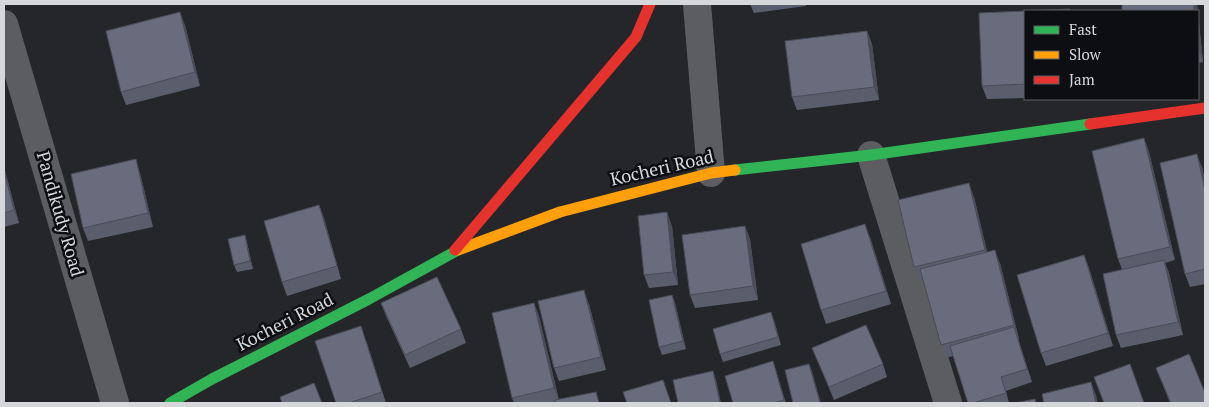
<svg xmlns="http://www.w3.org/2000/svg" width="1209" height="407" font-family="'PT Serif',serif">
  <rect width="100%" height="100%" fill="#25262a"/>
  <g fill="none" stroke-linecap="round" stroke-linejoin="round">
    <path stroke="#5c5d60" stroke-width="28" d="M697,4L711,173
      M4,24L115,403
      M871,155L948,403"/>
    <path stroke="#30b455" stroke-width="11" d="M735,170L871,155L1090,124
      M170,403L212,379L369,299L458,250"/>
    <path stroke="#ff9f0a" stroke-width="11" d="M458,250L560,212L711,173L735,170"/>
    <path stroke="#e5322d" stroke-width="11" d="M1090,124L1205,108
      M455,250L636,37L650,4"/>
  </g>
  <path fill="#5a5d6c" d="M750,4H806V6L754,13Z
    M1122,4H1197L1203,62L1198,63V11Z
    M1025,11V98L987,99L982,86Z
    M185,25L200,86L126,105L121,92Z
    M867,31L872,44L879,100L797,110L792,97Z
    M1144,138L1149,152L1175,260L1165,263L1169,273L1183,335L1121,348L1116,335L1122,269L1118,259Z
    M4,167L19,223L4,227Z
    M1202,167L1205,182V284L1190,287L1185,274Z
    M140,173L153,227L88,241L83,228Z
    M974,197L987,252L1000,263L1019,339H1018L1032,382L1006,391L1009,403H968L953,356L946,358L941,345L923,279L919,280L914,267Z
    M319,205L324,218L341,279L287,296L282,282Z
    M672,226L678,285L649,288L644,275Z
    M745,226L750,239L758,300L695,308L690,295Z
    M245,235L247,243L253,269L237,272L234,265Z
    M870,237L891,304L826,324L821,310Z
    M1084,255L1089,268L1113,346L1046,366L1041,353Z
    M672,295L675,303L686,349L662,355L659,347Z
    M381,303L461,329L466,343L410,368L386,316Z
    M534,303L539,316L559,400L555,402L551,403H514L512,398Z
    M589,304L606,370L559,381L554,368Z
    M774,320L781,345L723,362L720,354Z
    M366,340L386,403H336Z
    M812,348L883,364L887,377L834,400Z
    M773,361L786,403H733Z
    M1156,368L1205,403H1170Z"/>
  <path fill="#4a4c58" d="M1194,4H1197L1203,62L1198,49V11H1194Z
    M180,12L185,25L200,86L195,72Z
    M867,31L872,44L879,100L874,87Z
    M1144,138L1149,152L1175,260L1170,247Z
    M1197,154L1202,167L1205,182V190Z
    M136,159L140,173L153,227L148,213Z
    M4,167L19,223L14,210L4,171Z
    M969,183L974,197L990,263L985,250Z
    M319,205L324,218L341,279L337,266Z
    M667,212L672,226L678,285L673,272Z
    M865,224L870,237L891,304L886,291Z
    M745,226L750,239L758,300L753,286Z
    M245,235L247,243L253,269L250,261Z
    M995,250L1000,263L1019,339L1014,325Z
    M1084,255L1089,268L1113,346L1108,333Z
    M1164,260L1169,273L1183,335L1178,322Z
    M584,290L589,304L606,370L601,357Z
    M672,295L675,303L686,349L683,341Z
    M534,303L539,316L559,401L554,388Z
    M1014,327L1019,341L1032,382L1027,369Z
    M773,361L777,375L786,403L784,400Z
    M809,364L812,371L821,403H820Z
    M713,371L716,379L721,403H720Z
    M1091,382L1096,395L1098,403H1096Z"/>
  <path fill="#696c7d" stroke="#4a4c58" d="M1122,4H1194V11H1122Z
    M1070,9V11H1026Z
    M1025,11V84L982,86L979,13Z
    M180,12L195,72L121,92L106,31Z
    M867,31L874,87L792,97L785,41Z
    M1144,138L1170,247L1118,259L1092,151Z
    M1197,154L1205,190V269L1185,274L1160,163Z
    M136,159L148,213L83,228L71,174Z
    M4,171L14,210L4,213Z
    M969,183L985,250L914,267L898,200Z
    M319,205L337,266L282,282L264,221Z
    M667,212L673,272L644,275L638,216Z
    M865,224L886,291L821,310L801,244Z
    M745,226L753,286L690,295L682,235Z
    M245,235L250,261L234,265L228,239Z
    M995,250L1014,325L941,345L920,269Z
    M1084,255L1108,333L1041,353L1017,275Z
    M1164,260L1178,322L1116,335L1103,274Z
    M437,277L461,329L405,355L381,303Z
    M584,290L601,357L554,368L538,301Z
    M672,295L683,341L659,347L649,300Z
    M534,303L554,388L512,398L492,313Z
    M771,312L778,337L720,354L713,329Z
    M866,325L883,364L829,387L812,348Z
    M361,326L382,392L349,403H336L315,341Z
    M1014,327L1027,369L1001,377L1006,393L973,403H968L950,346Z
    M1189,354L1205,393V403H1171L1156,368Z
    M773,361L784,400L774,403H733L725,376Z
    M809,364L820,403H793L785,370Z
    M1130,364L1144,403H1104L1094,377Z
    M713,371L720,403H678L673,380Z
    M663,380L671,403H627L623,392Z
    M1091,382L1096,403H1044L1042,394Z
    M314,383L322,403H282L280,397Z
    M596,392L599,403H556L555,400Z
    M1035,399L1036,403H1015Z"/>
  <g text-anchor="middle" stroke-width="5" stroke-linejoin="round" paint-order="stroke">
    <g font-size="18" fill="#d5d7db" stroke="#0d0e11">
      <text transform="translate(662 168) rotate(-13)" y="6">Kocheri Road</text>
      <text transform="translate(60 214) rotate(74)" y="6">Pandikudy Road</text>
      <text transform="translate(285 322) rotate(-27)" y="6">Kocheri Road</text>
    </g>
  </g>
  <rect width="1209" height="407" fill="none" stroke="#d5d7db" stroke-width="10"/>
  <rect x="1024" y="10" width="175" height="90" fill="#0d0e11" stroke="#5d5e62"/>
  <rect x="1034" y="26" width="25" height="8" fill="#30b455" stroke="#5d5e62"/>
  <text x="1069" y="35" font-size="15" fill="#d5d7db">Fast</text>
  <rect x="1034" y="51" width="25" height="8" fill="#ff9f0a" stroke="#5d5e62"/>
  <text x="1069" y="60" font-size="15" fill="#d5d7db">Slow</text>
  <rect x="1034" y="76" width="25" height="8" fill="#e5322d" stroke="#5d5e62"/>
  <text x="1069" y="85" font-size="15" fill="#d5d7db">Jam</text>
</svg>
